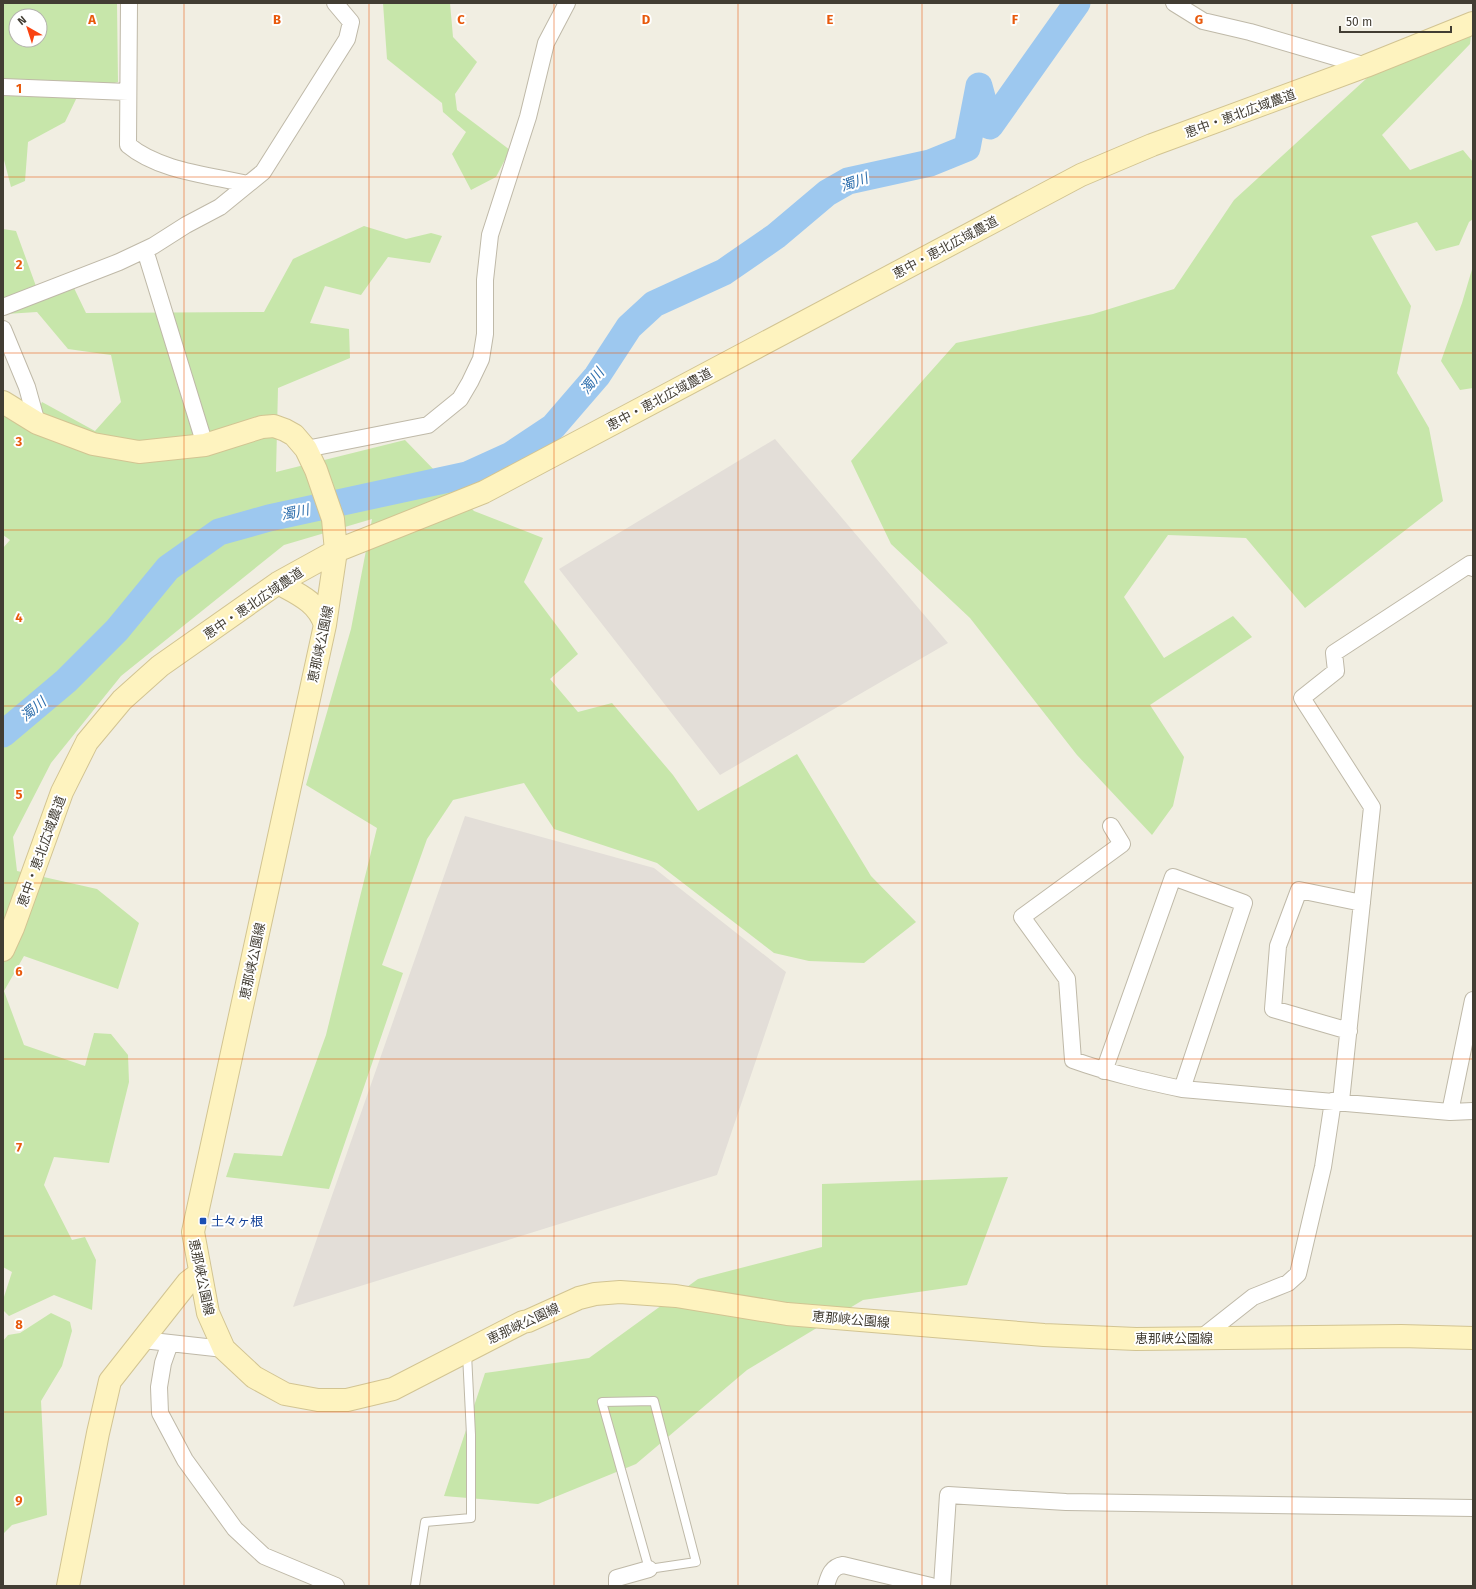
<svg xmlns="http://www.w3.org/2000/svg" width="1476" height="1589" font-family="'Fira Sans','Noto Sans JP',sans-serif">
  <rect width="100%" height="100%" fill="#f1eee2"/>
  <path fill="#e3ded8" d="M775,439L948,643L720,775L559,569Z
    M465,816L654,868L786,972L717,1175L293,1307Z"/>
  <path fill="#c7e6aa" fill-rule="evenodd" d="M3,3H117L118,82L79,93L65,122L28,142L25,181L11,187L3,156ZM16,16H40V40H16Z
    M383,3H450L453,37L477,62L455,94L457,110L510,150L496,177L471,190L452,154L466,132L443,112L442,103L387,59Z
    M1472,27L1470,44L1382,135L1410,170L1463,150L1473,162V219L1469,222L1459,245L1436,251L1417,222L1371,236L1411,306L1397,373L1429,428L1443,501L1305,608L1246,538L1168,535L1124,597L1164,658L1233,616L1252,637L1150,705L1184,757L1173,806L1152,835L1077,755L970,618L891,544L851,461L956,343L1093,314L1174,289L1234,200L1367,78Z
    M364,226L406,239L431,233L442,236L430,263L388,257L361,295L325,286L310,323L349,329L350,358L278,388L276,472L405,440L474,511L543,538L524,582L578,654L550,679L578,712L612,703L673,775L698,811L797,754L871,876L916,922L864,963L809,961L774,953L657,863L554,829L524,783L453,800L427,839L382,965L403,973L329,1189L226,1177L234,1153L282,1156L326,1035L377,828L306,785L351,629L372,519L284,545L121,676L51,763L13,837L17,871L97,889L139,923L118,989L24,956L4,991L24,1045L85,1066L94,1033L111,1034L128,1055L129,1082L109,1163L54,1157L44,1185L72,1240L85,1237L96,1260L92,1310L54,1295L9,1316L3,1310V1300L12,1272L3,1267V548L10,540L3,535V414L31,424L42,402L95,431L121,402L111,355L68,349L37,312L6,314L3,310V229L16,231L41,300L74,288L86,313L264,312L293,259Z
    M1473,266V388L1460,390L1441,361L1462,303Z
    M1008,1177L967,1285L863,1300L747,1370L636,1464L538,1504L444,1496L485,1373L589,1358L698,1279L822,1247V1184Z
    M51,1313L70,1322L72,1331L62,1366L41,1401L47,1515L12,1525L3,1534V1341L8,1335L20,1333Z"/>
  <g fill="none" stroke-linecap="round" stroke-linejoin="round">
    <path stroke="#9dc8ef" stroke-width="27" d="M3,734L66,681L117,630L168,568L219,532L269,518L467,475L511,455L553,427L597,376L629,327L654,304L724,272L776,236L827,193L848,181L930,163L967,148L979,86L990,126L1077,3"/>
    <g stroke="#bfb9a8" stroke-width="10">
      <path id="lane" d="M654,1401L696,1562L649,1569L602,1402Z
        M415,1586L425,1522L471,1518V1435L467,1354"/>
    </g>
    <g stroke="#bfb9a8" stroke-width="18">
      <path id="street" d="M129,3L128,145C159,171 209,175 248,184
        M1174,3L1203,21L1250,32L1366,66
        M3,87L128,92
        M145,250L205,445
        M3,307L119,262L153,246L186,225L220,207L263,172L347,39L351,22L335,3
        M3,329L27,387L37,423
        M306,449L428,425L460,399L470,382L481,359L485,334V280L490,235L528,117L546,43L567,3
        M1111,826L1122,844L1022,917L1067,979L1073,1060C1109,1073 1145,1081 1182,1089L1450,1112L1473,1111
        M1349,1031L1273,1009L1278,946L1299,890L1362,903
        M1104,1071L1173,877L1244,903L1182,1089
        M1341,1101L1372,807L1302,698L1336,671L1334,653L1470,564L1473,568
        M1450,1112L1473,1000
        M1201,1338L1253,1297L1288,1283L1298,1274L1323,1167L1333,1101
        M143,1340L224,1349
        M170,1343L163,1363L159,1387L160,1413L185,1460L235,1529L264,1556L336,1586
        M617,1586V1578L649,1569
        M826,1586C829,1576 831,1567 843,1565L931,1586
        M942,1586L948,1495L1066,1502L1473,1508"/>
    </g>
    <g stroke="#d2c492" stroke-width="24">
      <path id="secondary" d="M3,402L37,423L93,444L139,452L205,445L262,427L274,426L285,430L294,435L306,449L316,470L333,519L336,551L325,625L193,1232L208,1313L224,1349L254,1377L285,1394L318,1400H347L393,1389L523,1322L528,1321L579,1298L595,1294L620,1292L676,1296L787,1314L1044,1335L1136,1339L1401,1336L1473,1338
        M278,583C298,594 318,602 325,625
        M3,950L13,928L62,792L87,742L122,700L160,666L278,583L336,551L484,492L1081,175L1152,145L1366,66L1473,23
        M68,1586L98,1433L110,1381L188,1282L200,1273"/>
    </g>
    <use href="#lane" stroke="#fff" stroke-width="8"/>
    <use href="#street" stroke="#fff" stroke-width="16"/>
    <use href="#secondary" stroke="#fef3bf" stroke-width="22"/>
  </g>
  <path fill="none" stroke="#e8590c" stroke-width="1" stroke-opacity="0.55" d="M184,3V1586M369,3V1586M554,3V1586M738,3V1586M922,3V1586M1107,3V1586M1292,3V1586M3,177H1473M3,353H1473M3,530H1473M3,706H1473M3,883H1473M3,1059H1473M3,1236H1473M3,1412H1473"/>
  <rect fill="#1a4fb4" stroke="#fff" stroke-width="1.5" x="199" y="1217" width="8" height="8" rx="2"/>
  <g text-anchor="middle" stroke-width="4" stroke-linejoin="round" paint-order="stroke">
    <g font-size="13" fill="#423d33" stroke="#fff">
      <text transform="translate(1240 113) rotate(-20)" y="5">恵中・恵北広域農道</text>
      <text transform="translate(945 247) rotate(-28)" y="5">恵中・恵北広域農道</text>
      <text transform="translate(659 399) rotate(-28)" y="5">恵中・恵北広域農道</text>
      <text transform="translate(253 603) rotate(-34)" y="5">恵中・恵北広域農道</text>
      <text transform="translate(320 644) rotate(-78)" y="5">恵那峡公園線</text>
      <text transform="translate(41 851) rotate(-70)" y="5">恵中・恵北広域農道</text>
      <text transform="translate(252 961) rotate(-78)" y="5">恵那峡公園線</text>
      <text transform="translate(202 1277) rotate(78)" y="5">恵那峡公園線</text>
      <text transform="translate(851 1319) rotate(5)" y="5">恵那峡公園線</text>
      <text transform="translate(523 1323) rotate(-25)" y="5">恵那峡公園線</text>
      <text x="1174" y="1343">恵那峡公園線</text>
    </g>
    <g font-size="13" fill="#164399" stroke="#fff" text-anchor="start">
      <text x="211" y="1226">土々ヶ根</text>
    </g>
    <g font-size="14" font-style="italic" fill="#2e6fad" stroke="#fff">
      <text transform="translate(854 182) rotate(-19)" y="5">濁川</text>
      <text transform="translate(592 381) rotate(-52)" y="5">濁川</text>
      <text transform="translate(295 512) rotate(-12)" y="5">濁川</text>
      <text transform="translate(33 709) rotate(-40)" y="5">濁川</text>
    </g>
  </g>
  <g font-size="13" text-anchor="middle" font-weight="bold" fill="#e8590c" stroke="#fff" stroke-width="4" stroke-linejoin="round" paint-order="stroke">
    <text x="92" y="24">A</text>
    <text x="277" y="24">B</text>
    <text x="461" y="24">C</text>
    <text x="646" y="24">D</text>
    <text x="830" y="24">E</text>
    <text x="1015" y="24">F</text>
    <text x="1199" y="24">G</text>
    <text x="19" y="93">1</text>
    <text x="19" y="269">2</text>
    <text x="19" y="446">3</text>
    <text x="19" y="622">4</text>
    <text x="19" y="799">5</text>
    <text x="19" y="976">6</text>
    <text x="19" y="1152">7</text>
    <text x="19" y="1329">8</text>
    <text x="19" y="1505">9</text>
  </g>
  <rect width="1476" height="1589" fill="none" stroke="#423d33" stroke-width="8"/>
  <g transform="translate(28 28) rotate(321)"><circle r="19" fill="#ffffff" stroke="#b3b1ad"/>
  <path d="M0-3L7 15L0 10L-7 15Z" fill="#f94311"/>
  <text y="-6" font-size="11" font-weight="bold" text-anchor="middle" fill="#423d33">N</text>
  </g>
  <path d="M1340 26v6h111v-6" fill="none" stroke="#423d33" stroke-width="2"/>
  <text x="1346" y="26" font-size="12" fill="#423d33" stroke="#ffffff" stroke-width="3" paint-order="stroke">50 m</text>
</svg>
